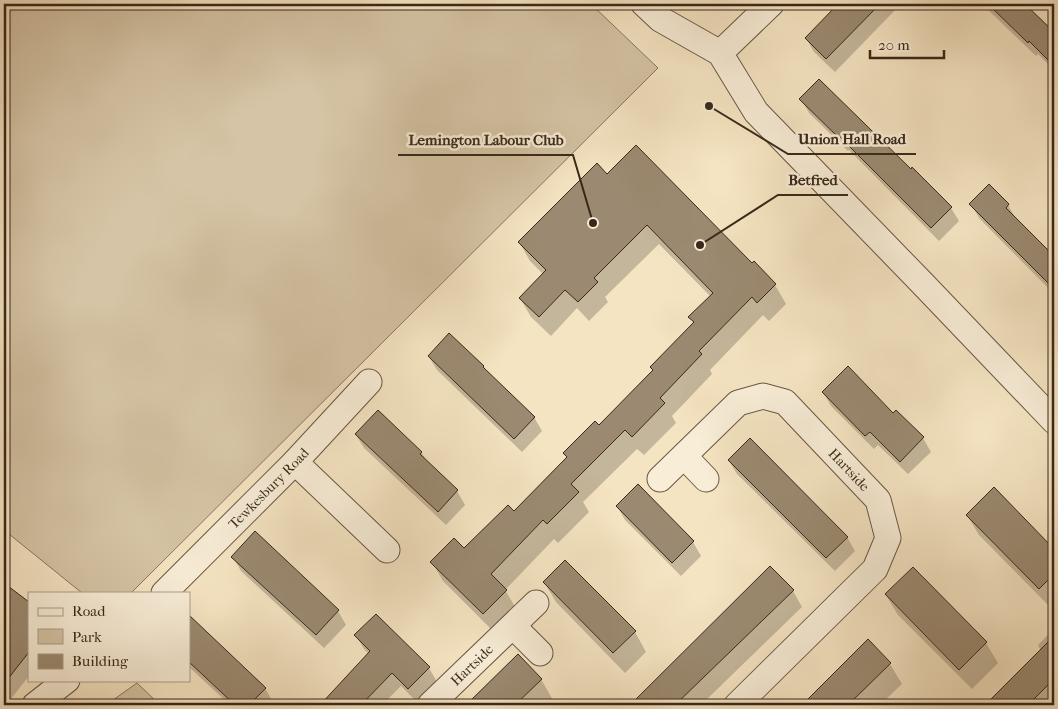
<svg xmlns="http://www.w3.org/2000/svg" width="1058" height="709" font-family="'IM FELL French Canon',serif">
  <rect width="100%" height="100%" fill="#f5e4c2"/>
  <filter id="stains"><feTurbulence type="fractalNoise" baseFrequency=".004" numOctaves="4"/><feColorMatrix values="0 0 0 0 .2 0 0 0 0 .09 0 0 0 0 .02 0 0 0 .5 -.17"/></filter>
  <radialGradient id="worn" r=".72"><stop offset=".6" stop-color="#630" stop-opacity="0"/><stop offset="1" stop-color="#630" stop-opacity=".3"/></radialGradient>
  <path fill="#d5c4a5" stroke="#87765f" d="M4,4H591L658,68L131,593H82L4,530Z
    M137,683L160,705H106Z"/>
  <path fill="#0003" d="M840,4L841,5L842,4H901L835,72L814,52L806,38Z
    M982,4H1023L1054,34V70L1038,54L1036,56Z
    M801,99L951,208L959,221L939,241L849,150L848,151L809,113Z
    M607,175L752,265L754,263L775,285L786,304L769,321L763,315L710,370L712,374L672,416L676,423L644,455L637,449L583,502L589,512L558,543L554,539L505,590L517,610L495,633L443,581L432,562L464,550L514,512L567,458L564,453L600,427L654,371L694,324L690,317L711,297L659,244L605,297L608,302L589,321L577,308L551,336L531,317L520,298L543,274L530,261L519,242Z
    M989,186L1008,205L1016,219L1015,220L1054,258V294L979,218L971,204Z
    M449,335L483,367L486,372L534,417L542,431L522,452L437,370L429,357Z
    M823,392L923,438L931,452L908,474L878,445L874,449L831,406Z
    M356,435L421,452L428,463L457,491L465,505L446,525L364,448Z
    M729,461L847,537L855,551L835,571L737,474Z
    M638,486L693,542L701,556L681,576L625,520L617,506Z
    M994,489L1054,550V605L1051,608L979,535L967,515Z
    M233,557L338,611L346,625L324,648L241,571Z
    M770,567L793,591L802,607L701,705H633Z
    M913,569L986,643L998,663L972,689L898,615L886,595Z
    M544,582L635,632L646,652L625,673L556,602Z
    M4,584L29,604V676L6,705H4V635L6,632L4,630Z
    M189,617L265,688L273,702L270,705H230L189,667Z
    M1054,629V700L1049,705H987L1041,651L1038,645Z
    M356,636L429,668L437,682L417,702L401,686L382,705H322L369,654L364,649Z
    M868,641L890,664L902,684L880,705H804Z
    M518,655L541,679L553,700L547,705H467Z"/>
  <path fill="#9b8a71" stroke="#392819" d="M838,4H880L826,59L805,38Z
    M988,4H1025L1054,32V66L1029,41L1028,43Z
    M819,79L911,169L912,167L952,207L931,228L840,137L839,138L799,99Z
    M636,145L752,263L754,261L776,284L757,303L752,297L699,351L702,354L660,398L665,403L632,437L625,430L571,484L579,492L547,524L543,520L491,574L507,590L483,614L430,562L454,538L464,548L508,505L514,511L567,457L563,453L595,421L599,425L653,370L650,367L694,322L688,317L713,293L647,225L594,278L598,282L578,302L565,290L539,317L519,298L546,270L518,242L597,163L607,174Z
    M989,184L1009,204L1006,208L1054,256V289L969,204Z
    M449,333L484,366L483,367L535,417L514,439L428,356Z
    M848,366L893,413L896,410L924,437L900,462L870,432L865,436L822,392Z
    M378,410L422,452L420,454L458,490L438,512L355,434Z
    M750,438L848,537L826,558L728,460Z
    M638,484L694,541L672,563L616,506Z
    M994,487L1054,549V574L1039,589L966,515Z
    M255,531L339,610L316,635L231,557Z
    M565,560L636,631L613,653L543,582Z
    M770,566L794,590L675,705H630Z
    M913,567L987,642L959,670L885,594Z
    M4,583L29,602V652L4,684Z
    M376,614L430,667L408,689L392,673L361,705H320L370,651L354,635Z
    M189,615L266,688L249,705H235L189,662Z
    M1054,636V679L1028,705H985Z
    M868,639L891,663L848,705H802Z
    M518,654L542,679L515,705H466Z"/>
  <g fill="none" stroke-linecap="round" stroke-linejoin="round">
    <g stroke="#685743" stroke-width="27">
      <g id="minor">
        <path d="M644,4L660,19L720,53L756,112L923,284L1054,421"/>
        <path d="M720,53L771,4"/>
        <path d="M684,456L706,479"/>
        <path d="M295,462L387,550"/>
        <path id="s1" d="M660,479L738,403L763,396L785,402L878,500L888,538L875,569L737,705"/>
        <path id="s2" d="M164,593L295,462L369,382"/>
        <path d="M513,626L540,653"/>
        <path d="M35,705L67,680"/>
        <path id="s3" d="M430,705L536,603"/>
      </g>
    </g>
    <use href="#minor" stroke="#f8edd7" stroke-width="25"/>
  </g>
  <g text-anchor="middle" stroke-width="5" stroke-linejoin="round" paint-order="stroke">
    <g font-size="14" fill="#392819" stroke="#f8edd7">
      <text dy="5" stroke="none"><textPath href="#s1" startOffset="251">Hartside</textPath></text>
      <text dy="5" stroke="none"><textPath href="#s2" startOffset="148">Tewkesbury Road</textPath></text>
      <text dy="5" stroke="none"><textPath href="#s3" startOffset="58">Hartside</textPath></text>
    </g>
  </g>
  <path fill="none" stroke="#392819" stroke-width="2" d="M709 106L788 154H916M593 223L573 155H398M700 245L778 195H848"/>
  <g fill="#392819" stroke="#f8edd7" stroke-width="2">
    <circle cx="709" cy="106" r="5"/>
    <circle cx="593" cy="223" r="5"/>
    <circle cx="700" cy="245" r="5"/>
  </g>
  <g font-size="15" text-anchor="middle" font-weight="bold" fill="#392819" stroke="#f8edd7" stroke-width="5" stroke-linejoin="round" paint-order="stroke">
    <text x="852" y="144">Union Hall Road</text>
    <text x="486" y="145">Lemington Labour Club</text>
    <text x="813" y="185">Betfred</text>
  </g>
  <rect width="1058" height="709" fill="none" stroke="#f5e4c2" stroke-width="20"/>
  <rect x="5" y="5" width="1048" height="699" fill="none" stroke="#392819" stroke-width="2.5"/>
  <rect x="10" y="10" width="1038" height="689" fill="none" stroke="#392819"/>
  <rect x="28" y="592" width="162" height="90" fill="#f8edd7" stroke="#ac9e8b"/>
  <rect x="38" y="608" width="25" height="8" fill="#f8edd7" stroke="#ac9e8b"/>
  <text x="72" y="616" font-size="15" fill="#392819">Road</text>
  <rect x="38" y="629" width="25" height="15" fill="#d5c4a5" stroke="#ac9e8b"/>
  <text x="72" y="642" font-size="15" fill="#392819">Park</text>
  <rect x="38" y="654" width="25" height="15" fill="#9b8a71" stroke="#ac9e8b"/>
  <text x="72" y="666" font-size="15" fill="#392819">Building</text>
  <path d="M870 50v8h74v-8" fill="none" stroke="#392819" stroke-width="2.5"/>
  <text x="878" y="50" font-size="15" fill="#392819" stroke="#f8edd7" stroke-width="4" paint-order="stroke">20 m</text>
  <rect width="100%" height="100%" filter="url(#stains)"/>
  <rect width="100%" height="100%" fill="url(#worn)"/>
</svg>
